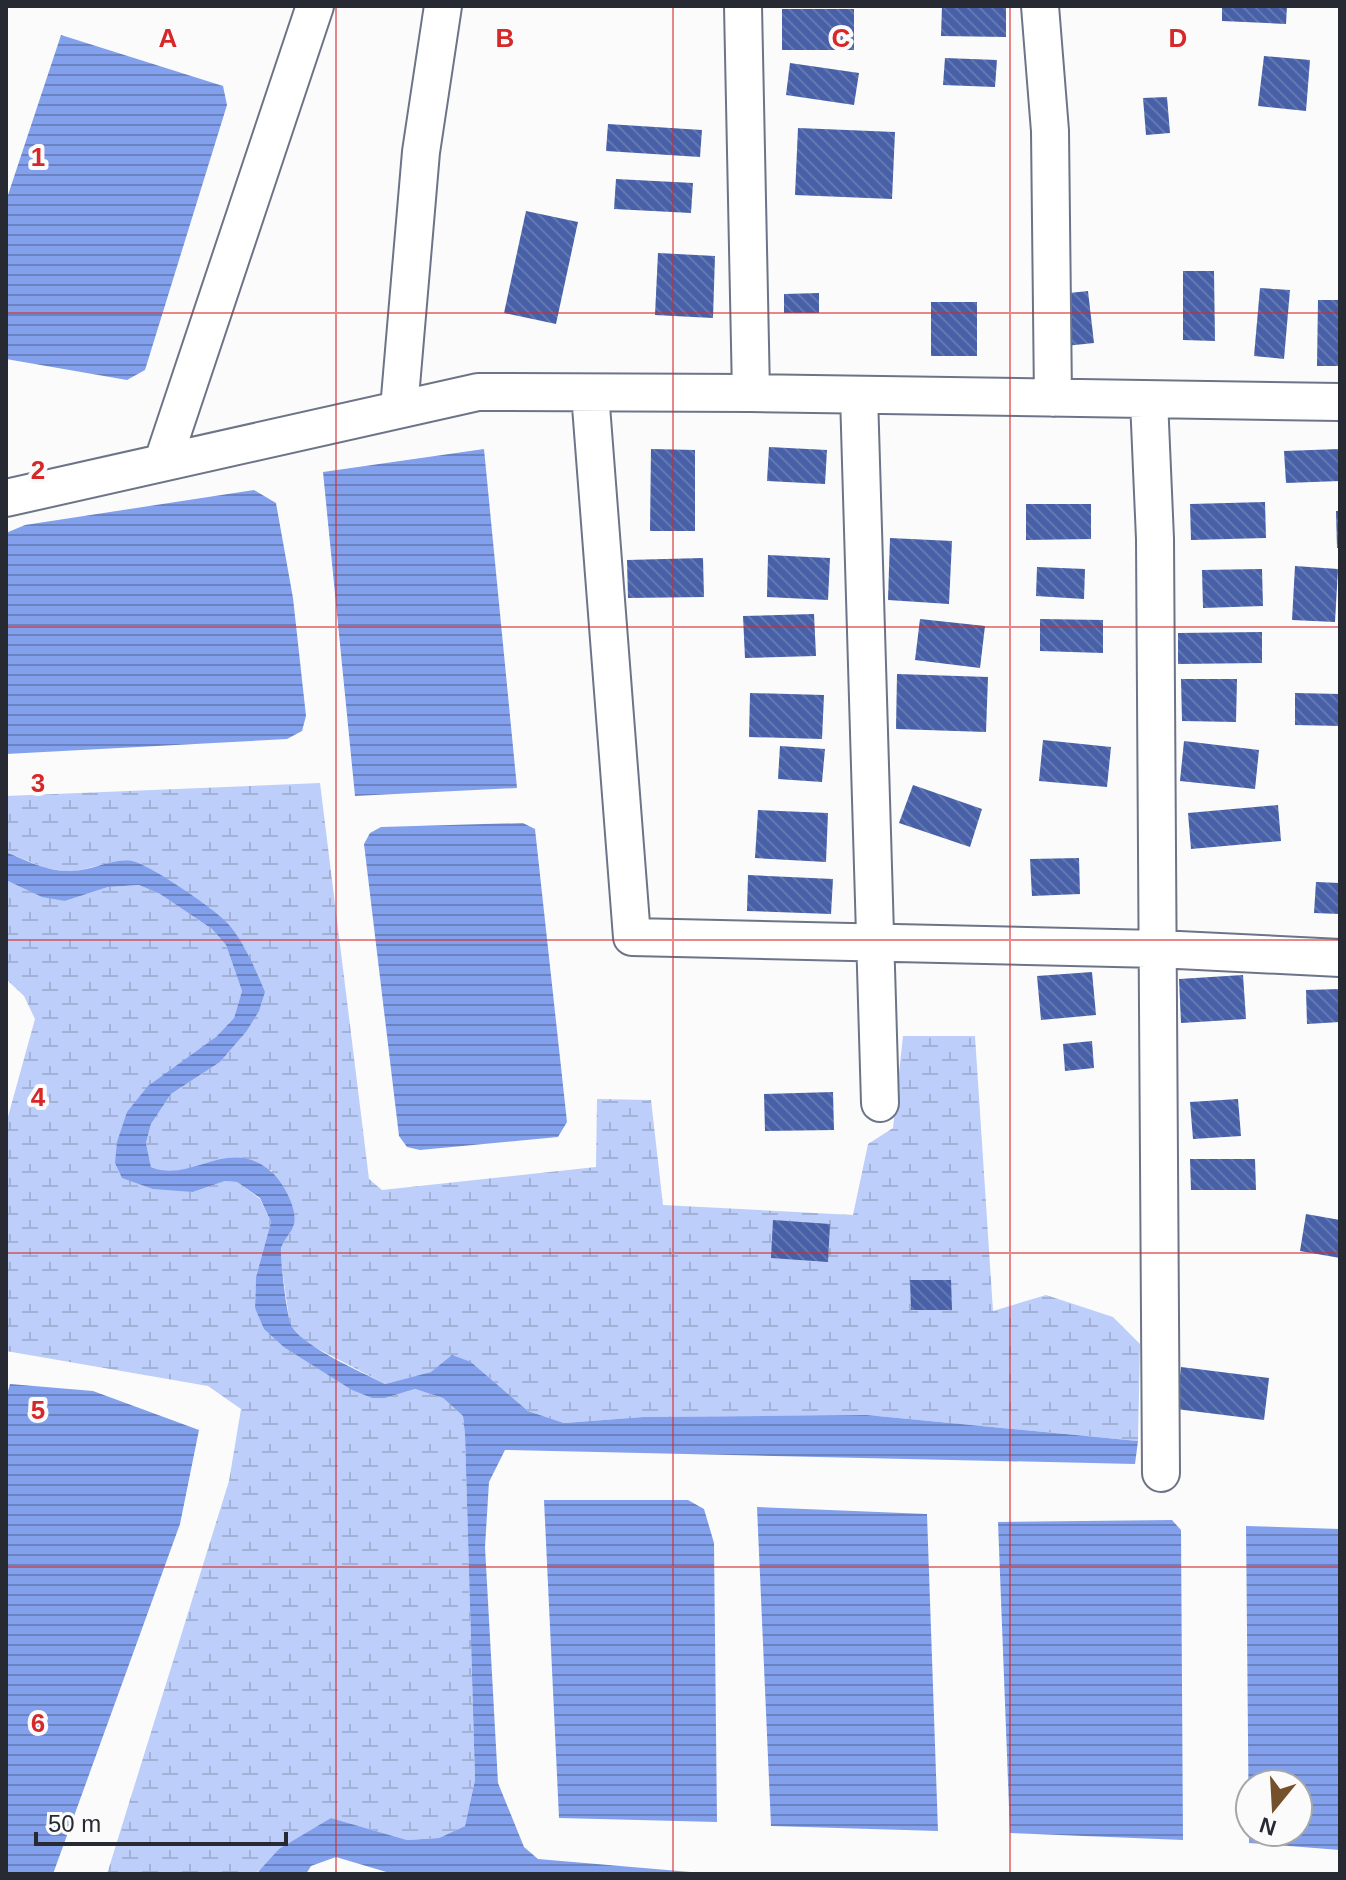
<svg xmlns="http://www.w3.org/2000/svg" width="1346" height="1880" font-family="Helvetica,sans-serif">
  <defs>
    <pattern id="wetland-marsh" width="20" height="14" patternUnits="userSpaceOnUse" patternTransform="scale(2)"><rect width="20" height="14" fill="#bccef9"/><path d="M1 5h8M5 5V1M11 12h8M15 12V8" fill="none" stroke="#a2b1d6"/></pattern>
    <pattern id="water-rules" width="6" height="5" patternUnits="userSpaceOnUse" patternTransform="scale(2)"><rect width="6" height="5" fill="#82a0ec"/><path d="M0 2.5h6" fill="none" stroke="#6a83c0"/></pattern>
    <pattern id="building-back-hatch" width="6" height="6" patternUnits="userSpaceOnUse" patternTransform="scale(2)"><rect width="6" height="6" fill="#4760a7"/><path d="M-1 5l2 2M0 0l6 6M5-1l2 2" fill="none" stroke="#6578ae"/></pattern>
  </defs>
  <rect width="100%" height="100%" fill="#fbfbfb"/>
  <path fill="url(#wetland-marsh)" d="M320,783L369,1179L382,1190L596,1167L597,1099L651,1100L663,1205L853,1215L868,1144L893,1128L903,1036H975L993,1311L1046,1295L1113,1317L1140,1344L1138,1441L867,1415L643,1417L564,1423L528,1411L471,1362L385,1384L307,1343L290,1325L280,1255L283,1241L294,1225L271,1170L162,1171L151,1167L146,1143L151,1124L171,1094L220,1062L246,1032V950L113,862L72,872L45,868L6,852V796Z
    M6,880L65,901L108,887L139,885L160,894L212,929L226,945L242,991L234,1018L216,1037L115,1163L193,1192L225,1181L237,1182L260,1199L271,1222L256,1277L255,1308L285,1348L353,1390L372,1398H385L415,1389L443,1398L463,1416L465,1435L475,1780L465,1826L439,1838L407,1840L331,1818L254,1874H107L229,1481L241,1409L208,1386L6,1351V1124L35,1019L24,996L6,979Z"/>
  <path fill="url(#water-rules)" fill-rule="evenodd" d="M61,35L223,86L227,105L145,370L127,380L6,359V201Z
    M484,449L517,788L355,796L323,472Z
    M254,490L276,503L293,598L306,716L302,731L287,739L6,754V533L25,525Z
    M523,823L535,829L567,1122L558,1137L420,1150L407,1147L399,1136L364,844L370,833L381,827Z
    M6,852C27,861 48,872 71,871C92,871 111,858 132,861C149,864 220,912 230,926C246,946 255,969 265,992L259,1011L246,1032L220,1062L171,1094L151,1124L146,1143L151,1167C190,1184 226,1137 268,1169C282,1179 300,1211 293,1227C289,1236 283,1240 281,1249C280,1258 287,1320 292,1327C307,1349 360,1371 385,1384L431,1372L452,1355L471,1362L528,1411L564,1423L643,1417L867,1415L1138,1441L1135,1464L505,1450L489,1482L485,1547L498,1783L524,1847L538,1859L714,1874H393L336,1857L311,1866L306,1874H254L258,1872L279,1849L331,1818L407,1840L439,1838L465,1826L475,1780L465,1435L463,1416L443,1398L415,1389L385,1398H372L352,1390L285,1348L264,1329L255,1308L256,1277L271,1222L260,1198L237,1182L225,1181L193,1192L153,1189L122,1178L115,1163L117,1142L127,1112L148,1086L216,1037L234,1018L242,991L226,945L212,929L160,894L139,885L108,887L65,901L42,897L6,880Z
    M10,1384L93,1391L199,1430L180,1524L53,1874H6V1398Z
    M544,1500H688L704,1509L714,1543L717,1822L559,1818Z
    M757,1507L927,1514L938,1831L771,1826Z
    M1172,1520L1181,1530L1183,1840L1010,1833L998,1522Z
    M1246,1526L1340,1529V1850L1249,1843ZM1250,1784H1298V1832H1250Z"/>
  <path fill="url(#building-back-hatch)" d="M942,6H1006V37L941,36Z
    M1222,6H1287L1286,24L1222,21Z
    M782,9H854V50H782Z
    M1264,56L1310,60L1306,111L1258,106Z
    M945,58L997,60L995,87L943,85Z
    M790,63L859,73L854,105L786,95Z
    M1167,97L1170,133L1146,135L1143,98Z
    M608,124L702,130L700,157L606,151Z
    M798,128L895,132L892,199L795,195Z
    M616,179L693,183L691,213L614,209Z
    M526,211L578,222L556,324L504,313Z
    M658,253L715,256L713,318L655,315Z
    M1183,271H1214L1215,341L1183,340Z
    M1260,288L1290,290L1284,359L1254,356Z
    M1088,291L1094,343L1065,346L1060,294Z
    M819,293V313H784V294Z
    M1318,300H1340V366H1317Z
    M931,302H977V356H931Z
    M769,447L827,450L825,484L767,481Z
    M651,449L695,450V531H650Z
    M1340,449V481L1286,483L1284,451Z
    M1265,502L1266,538L1191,540L1190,504Z
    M1026,504H1091V539L1026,540Z
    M1336,511H1340V548H1337Z
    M890,538L952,541L949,604L888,600Z
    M768,555L830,558L828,600L767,597Z
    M703,558L704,597L628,598L627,560Z
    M1295,566L1338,569L1335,622L1292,620Z
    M1037,567L1085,569L1084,599L1036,596Z
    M1262,569L1263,606L1203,608L1202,570Z
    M814,614L816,656L745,658L743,616Z
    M920,619L985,626L980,668L915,660Z
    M1040,619L1103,620V653L1040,651Z
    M1262,632V663L1178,664V633Z
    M897,674L988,677L986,732L896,729Z
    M1181,679H1237L1236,722L1182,721Z
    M750,693L824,695L822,739L749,737Z
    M1295,693L1340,694V726L1295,725Z
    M1043,740L1111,747L1107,787L1039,781Z
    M1184,741L1259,750L1255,789L1180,781Z
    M780,746L825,749L822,782L778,779Z
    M913,785L982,809L970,847L899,823Z
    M1278,805L1281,841L1191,849L1188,813Z
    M758,810L828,813L826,862L755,858Z
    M1079,858L1080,894L1032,896L1030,859Z
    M748,875L833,879L831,914L747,911Z
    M1316,882L1340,883V914L1314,913Z
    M1092,972L1096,1015L1041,1020L1037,976Z
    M1243,975L1246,1019L1181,1023L1179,979Z
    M1340,989V1022L1307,1024L1306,990Z
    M1092,1041L1094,1068L1065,1071L1063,1044Z
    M833,1092L834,1130L765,1131L764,1094Z
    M1238,1099L1241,1136L1193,1139L1190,1102Z
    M1190,1159H1255L1256,1190H1191Z
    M1306,1214L1340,1220V1258L1300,1251Z
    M773,1220L830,1224L828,1262L771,1258Z
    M910,1280H951L952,1310H911Z
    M1181,1367L1269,1378L1264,1420L1176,1409Z"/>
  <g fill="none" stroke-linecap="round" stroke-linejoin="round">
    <g stroke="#6c7487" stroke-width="40">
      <path id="minor" d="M743,6L751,393
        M1040,6L1050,131L1053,398
        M590,393L632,937L1158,949L1340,958
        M859,395L880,1103
        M1149,400L1155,539L1161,1473
        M399,409L421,152L443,6
        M163,461L315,6
        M6,498L478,392L751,393L1340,402"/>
    </g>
    <use href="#minor" stroke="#fff" stroke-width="36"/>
  </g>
  <path fill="none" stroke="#d62828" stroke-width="2" stroke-opacity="0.55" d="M336,6V1874M673,6V1874M1010,6V1874M6,313H1340M6,627H1340M6,940H1340M6,1253H1340M6,1567H1340"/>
  <g font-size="26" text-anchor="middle" font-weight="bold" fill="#d62828" stroke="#fbfbfb" stroke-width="8" stroke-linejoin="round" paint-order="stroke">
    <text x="168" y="47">A</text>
    <text x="505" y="47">B</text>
    <text x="841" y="47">C</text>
    <text x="1178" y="47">D</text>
    <text x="38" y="166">1</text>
    <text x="38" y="479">2</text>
    <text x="38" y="792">3</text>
    <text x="38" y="1106">4</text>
    <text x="38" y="1419">5</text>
    <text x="38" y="1732">6</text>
  </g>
  <rect width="1346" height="1880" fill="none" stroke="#272a32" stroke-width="16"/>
  <g transform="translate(1274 1808) rotate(198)"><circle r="38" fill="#fbfbfb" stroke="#a6a7ab" stroke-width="2"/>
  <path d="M0-6L14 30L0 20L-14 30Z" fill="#74512a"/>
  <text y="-12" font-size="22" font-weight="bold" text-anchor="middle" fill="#272a32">N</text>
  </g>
  <path d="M36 1832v12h250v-12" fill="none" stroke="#272a32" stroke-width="4"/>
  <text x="48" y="1832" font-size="24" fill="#272a32" stroke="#fbfbfb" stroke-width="6" paint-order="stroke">50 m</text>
</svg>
